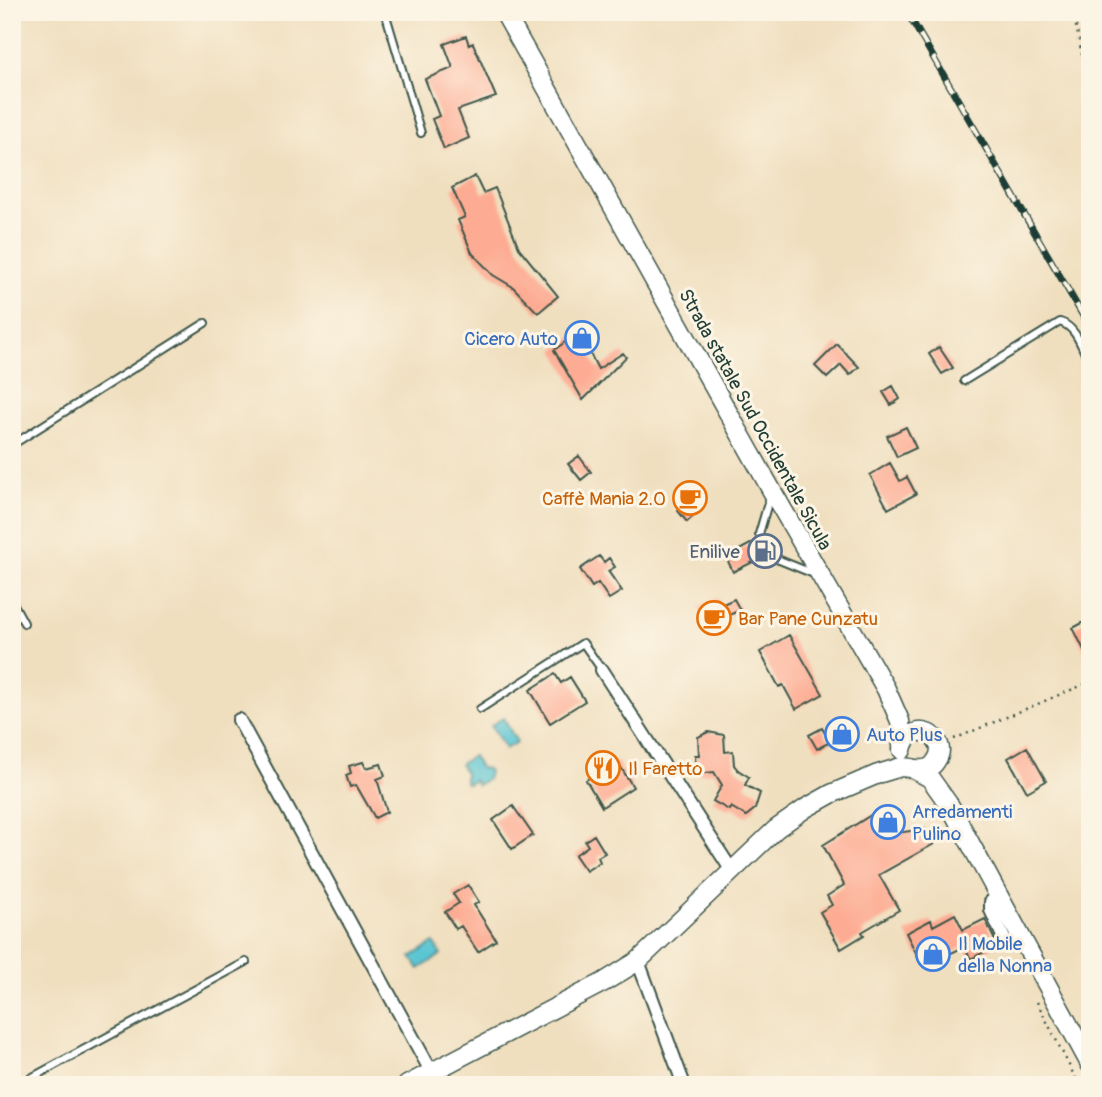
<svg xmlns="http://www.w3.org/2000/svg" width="1102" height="1097" font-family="Pangolin,sans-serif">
  <rect width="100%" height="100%" fill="#fcf5e5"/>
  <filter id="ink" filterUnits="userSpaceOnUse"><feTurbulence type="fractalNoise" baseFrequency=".0143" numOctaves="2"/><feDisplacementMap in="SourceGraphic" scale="14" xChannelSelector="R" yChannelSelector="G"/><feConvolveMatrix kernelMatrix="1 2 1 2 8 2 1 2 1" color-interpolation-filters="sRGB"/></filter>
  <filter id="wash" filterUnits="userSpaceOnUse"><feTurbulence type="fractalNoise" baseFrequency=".00686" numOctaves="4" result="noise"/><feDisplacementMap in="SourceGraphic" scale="28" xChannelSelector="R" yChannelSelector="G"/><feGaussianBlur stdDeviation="1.57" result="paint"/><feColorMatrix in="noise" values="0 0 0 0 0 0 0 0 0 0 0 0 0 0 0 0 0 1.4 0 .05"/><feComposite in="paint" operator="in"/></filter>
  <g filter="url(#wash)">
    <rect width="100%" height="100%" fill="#f0dfbf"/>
    <path fill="#5ac5d3" stroke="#3c8184" stroke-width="2" d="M503,718L517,742L505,749L491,725Z
      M473,756L480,768L487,769L489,772L487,779L477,785L474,780L468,784L465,782V773L460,764Z
      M434,943L441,955L419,969L411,957Z"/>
    <g id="blocks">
      <path fill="#fdac93" d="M466,36L469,45L473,43L496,97L458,110L469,138L444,149L432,119L439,116L425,79L453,68L444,44Z
        M475,176L483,193L495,188L519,248L558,296L538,313L513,287L493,275L472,253L458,220L465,217L452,188Z
        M575,335L578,340L582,338L598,369L623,353L626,357L583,400L554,350Z
        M837,344L859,367L850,375L841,365L827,378L815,366Z
        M939,347L953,368L942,374L929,354Z
        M893,386L900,399L891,405L883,392Z
        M906,427L916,448L897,457L887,436Z
        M579,456L591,472L581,480L568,464Z
        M890,463L900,481L907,477L916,494L888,509L870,475Z
        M691,488L700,499L697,502L702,508L687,522L678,511L682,508L676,502Z
        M756,541L765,556L733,572L726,557Z
        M599,556L604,562L609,558L615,567L608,571L622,591L609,599L598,583L592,587L580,569Z
        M717,598L721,605L734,599L740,610L708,625L699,607Z
        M1090,619V662L1073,628Z
        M789,635L823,694L796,709L783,685L779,687L760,652Z
        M555,674L561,683L570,677L585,701L550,723L530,690Z
        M822,728L830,742L817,749L809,735Z
        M708,732L724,735L725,752L733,751L734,765L738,770L749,777L745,785L760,793L755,809L746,816L731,807L729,810L713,801L722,785L714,772L696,774L695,755H699L698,737Z
        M1027,747L1046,781L1027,792L1008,758Z
        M617,761L633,787L602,807L586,780Z
        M363,762L366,768L381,764L385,776L377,779L387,812L375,818L356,785L350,787L346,775L351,773L349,766Z
        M513,806L533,835L512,849L493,820Z
        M871,815L882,835L925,829L934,844L879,875L899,910L862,932L864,935L841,949L820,912L832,905L827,896L844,885L823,845Z
        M594,835L605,853L598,857L600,862L586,871L575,855L588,846L585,841Z
        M468,885L479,902L474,905L496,940L478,952L461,926L456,929L445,912L459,903L453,894Z
        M955,914L963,930L985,919L997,945L971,959L964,947L947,955L941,943L917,955L906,933L931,920L933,926Z"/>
    </g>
  </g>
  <g filter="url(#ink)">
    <use href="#blocks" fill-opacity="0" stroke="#3e5549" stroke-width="2"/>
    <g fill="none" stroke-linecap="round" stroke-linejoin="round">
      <g stroke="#3e5549" stroke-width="10">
        <path id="lane" d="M385,12L421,133
          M964,381L1060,322C1077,327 1082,349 1090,364
          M12,445L205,323
          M770,496L759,534L772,557L814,574
          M12,601L24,623
          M480,709L583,643L602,670
          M18,1085L246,962"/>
      </g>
      <g stroke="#3e5549" stroke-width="16">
        <path id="street" d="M602,670L732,871
          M239,720L431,1071
          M997,896L991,902V910L1006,943
          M638,961L684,1085"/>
      </g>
      <g stroke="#3e5549" stroke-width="21">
        <path id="secondary" d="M504,12L772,491L886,689L900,721L902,746
          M902,750C909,715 953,737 936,761C931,769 924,770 916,769
          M407,1085L604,982L638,961L776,829L806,808L831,794L878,774L901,767L911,768L930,778L950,806L1090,1064"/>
      </g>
      <path stroke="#3e5549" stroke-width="2.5" stroke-dasharray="2 5" stroke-linecap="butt" d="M1073,12L1090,92
        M954,739L1090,682
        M1037,1002L1079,1085"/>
      <use href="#lane" stroke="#fff" stroke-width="6"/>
      <use href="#street" stroke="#fff" stroke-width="12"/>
      <use href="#secondary" stroke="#fff" stroke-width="18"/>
      <g stroke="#1f3d34" stroke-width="7">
        <path id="rail" d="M907,12L1090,328"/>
      </g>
      <use href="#rail" stroke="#fcf5e5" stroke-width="4.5" stroke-dasharray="13" stroke-linecap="butt"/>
    </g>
  </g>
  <defs>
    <g id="shop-ring" transform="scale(1.75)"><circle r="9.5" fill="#fcf5e5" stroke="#3f7fe0" stroke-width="1.5"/><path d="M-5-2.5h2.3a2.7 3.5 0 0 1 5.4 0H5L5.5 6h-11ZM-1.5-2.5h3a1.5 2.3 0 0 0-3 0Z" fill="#3f7fe0"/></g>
    <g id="cafe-ring" transform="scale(1.75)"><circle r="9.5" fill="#fcf5e5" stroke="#e8710a" stroke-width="1.5"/><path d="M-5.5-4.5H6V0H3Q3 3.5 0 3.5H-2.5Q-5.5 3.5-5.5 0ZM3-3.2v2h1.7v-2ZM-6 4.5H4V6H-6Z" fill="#e8710a"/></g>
    <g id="fuel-ring" transform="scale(1.75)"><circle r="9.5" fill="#fcf5e5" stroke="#5c6f8a" stroke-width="1.5"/><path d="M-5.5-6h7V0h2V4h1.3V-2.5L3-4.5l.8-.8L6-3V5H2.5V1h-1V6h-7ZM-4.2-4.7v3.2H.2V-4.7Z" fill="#5c6f8a"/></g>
    <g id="restaurant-ring" transform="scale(1.75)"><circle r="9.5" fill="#fcf5e5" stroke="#e8710a" stroke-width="1.5"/><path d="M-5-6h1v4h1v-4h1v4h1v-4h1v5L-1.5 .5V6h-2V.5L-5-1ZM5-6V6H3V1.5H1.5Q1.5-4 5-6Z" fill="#e8710a"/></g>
  </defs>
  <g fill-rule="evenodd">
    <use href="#shop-ring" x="582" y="338"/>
    <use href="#cafe-ring" x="690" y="498"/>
    <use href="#fuel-ring" x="765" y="551"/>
    <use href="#cafe-ring" x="714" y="618"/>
    <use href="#shop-ring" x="842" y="734"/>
    <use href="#restaurant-ring" x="603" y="768"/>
    <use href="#shop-ring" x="888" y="822"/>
    <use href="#shop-ring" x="933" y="954"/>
  </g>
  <g text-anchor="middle" stroke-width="6" stroke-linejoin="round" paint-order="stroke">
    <g font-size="19" fill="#366cbe" stroke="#fcf5e5" text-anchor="start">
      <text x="558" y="345" text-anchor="end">Cicero Auto</text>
      <text x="866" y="741">Auto Plus</text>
      <text x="912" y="818">Arredamenti<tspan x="912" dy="22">Pulino</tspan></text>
      <text x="958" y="950">Il Mobile<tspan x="958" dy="22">della Nonna</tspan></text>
    </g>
    <g font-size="19" fill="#1f3d34" stroke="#fcf5e5">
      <text transform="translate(756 419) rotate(61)" y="7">Strada statale Sud Occidentale Sicula</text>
    </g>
    <g font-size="19" fill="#c56008" stroke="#fcf5e5" text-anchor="start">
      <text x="666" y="505" text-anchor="end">Caffè Mania 2.0</text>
      <text x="738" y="625">Bar Pane Cunzatu</text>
      <text x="628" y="775">Il Faretto</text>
    </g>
    <g font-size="19" fill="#4e5e75" stroke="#fcf5e5" text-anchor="end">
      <text x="740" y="558">Enilive</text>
    </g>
  </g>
  <rect width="1102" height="1097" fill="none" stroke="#fcf5e5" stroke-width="42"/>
</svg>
